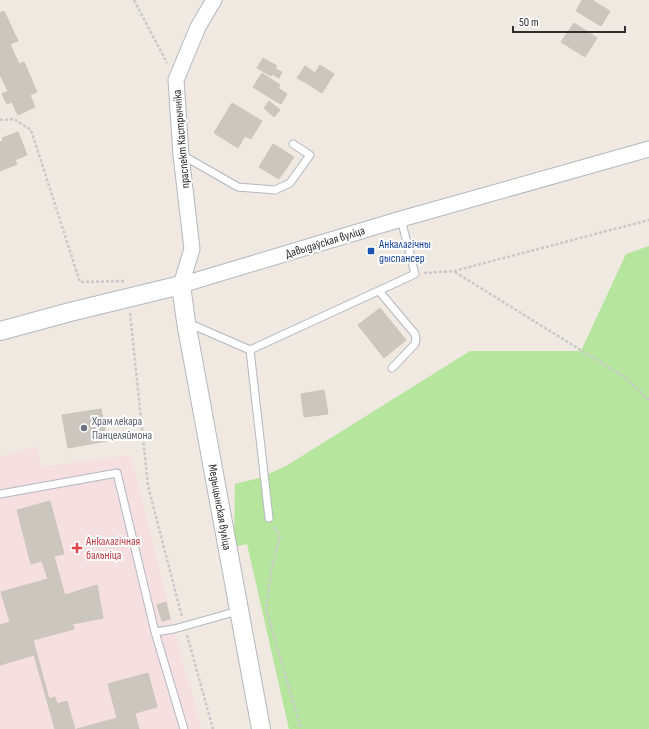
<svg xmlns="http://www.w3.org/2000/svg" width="649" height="729" font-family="'Sofia Sans Condensed',sans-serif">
  <rect width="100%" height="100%" fill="#efe9e1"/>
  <path fill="#f5dfe0" d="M37,446L41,467L131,455L174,629L202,729H0V457Z"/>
  <path fill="#b6e59e" d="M649,246V729H289L247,544L234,547L235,484L259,478L286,466L470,351H581L626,254Z"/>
  <path fill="#cbc7bf" stroke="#cbc5ba" d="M582,0H592L610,11L601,26L576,11Z
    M4,11L18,41L10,44L19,64L24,62L37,92L30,95L35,107L18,115L12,102L7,104L2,94L8,91L0,75V12V13Z
    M574,23L597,38L585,57L561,42Z
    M263,58L277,66L271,76L257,68Z
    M320,65L334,74L322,93L308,84Z
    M305,66L315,73L308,84L297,78Z
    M276,69L282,72L279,78L272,74Z
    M262,73L280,85L272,99L253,87Z
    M278,88L287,94L281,104L272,99Z
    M269,101L280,110L274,117L264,108Z
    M232,103L262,121L251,139L245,136L238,148L214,133Z
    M18,132L27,155L15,160L17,164L0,171V142L3,141L2,138Z
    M273,144L294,157L279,179L259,167Z
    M380,308L406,340L384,358L358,325Z
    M324,390L328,414L304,417L301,394Z
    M101,409L107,441L68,448L62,415Z
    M50,501L64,554L54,556L74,629L33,640L49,699L55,697L57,704L67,701L75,729H55L34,655L0,665V625L10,622L1,592L48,579L42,561L31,564L17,510Z
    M97,585L103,618L73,624L65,595Z
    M166,602L170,619L162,621L157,605Z
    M148,673L157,707L117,718L108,684Z
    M135,714L139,729H77L117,718Z"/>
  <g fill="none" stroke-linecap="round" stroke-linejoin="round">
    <g stroke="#b4b7c1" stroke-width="9">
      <path id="service" d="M182,155L238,187L275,190L290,183L310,155L293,144
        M379,291L415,334L416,339L415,344L392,368
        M188,323L250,350L415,274L401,219
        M250,350L269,518
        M0,494L117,473L155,632L174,629L238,611
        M155,632L184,729"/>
    </g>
    <g stroke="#b4b7c1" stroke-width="17">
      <path id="minor" d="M181,285L401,219L649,149
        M181,285L192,249L181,155L176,80L198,27L214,0"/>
    </g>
    <g stroke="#b4b7c1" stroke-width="20">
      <path id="tertiary" d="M0,331L70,312L181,285L186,322L261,729"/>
    </g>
    <path stroke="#c9c9c9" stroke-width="2.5" stroke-dasharray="3 2" stroke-linecap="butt" d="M134,0L167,63
      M0,120L14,119L31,130L80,282L124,281
      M455,272L624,377L649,400
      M424,273L454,271L649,220
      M130,313L148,486L182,617
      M274,527L280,536L271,571L266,609L301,729
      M187,635L213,729"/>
    <use href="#service" stroke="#fff" stroke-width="7"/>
    <use href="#minor" stroke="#fff" stroke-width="15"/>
    <use href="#tertiary" stroke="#fff" stroke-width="18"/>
  </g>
  <rect fill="#1a4fb4" stroke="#fff" stroke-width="1.5" x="367" y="247" width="8" height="8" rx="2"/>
  <circle fill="#6b7280" stroke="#fff" stroke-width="1.5" cx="84" cy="428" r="4"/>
  <path fill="#e0444e" stroke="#fff" stroke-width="1.5" d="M75 542h4v4h4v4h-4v4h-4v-4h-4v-4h4z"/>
  <g text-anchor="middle" stroke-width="4" stroke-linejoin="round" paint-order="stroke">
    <g font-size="12" fill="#2e2e2e" stroke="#fff">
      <text transform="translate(181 139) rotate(-95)" y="4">праспект Кастрычніка</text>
      <text transform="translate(325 242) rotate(-17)" y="4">Давыдаўская вуліца</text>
      <text transform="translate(220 507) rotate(80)" y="4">Медыцынская вуліца</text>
    </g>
    <g font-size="12" fill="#164399" stroke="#fff" text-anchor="start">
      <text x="379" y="248">Анкалагічны<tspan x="379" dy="14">дыспансер</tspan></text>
    </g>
    <g font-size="12" fill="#5b616d" stroke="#fff" text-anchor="start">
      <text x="92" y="425">Храм лекара<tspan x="92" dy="14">Панцеляймона</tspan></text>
    </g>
    <g font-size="12" fill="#be3a42" stroke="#fff" text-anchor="start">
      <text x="86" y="545">Анкалагічная<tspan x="86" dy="14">бальніца</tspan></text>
    </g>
  </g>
  <path d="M513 26v6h112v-6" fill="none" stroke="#2e2e2e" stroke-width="2"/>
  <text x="519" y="26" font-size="12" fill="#2e2e2e" stroke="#ffffff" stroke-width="3" paint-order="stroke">50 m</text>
</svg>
